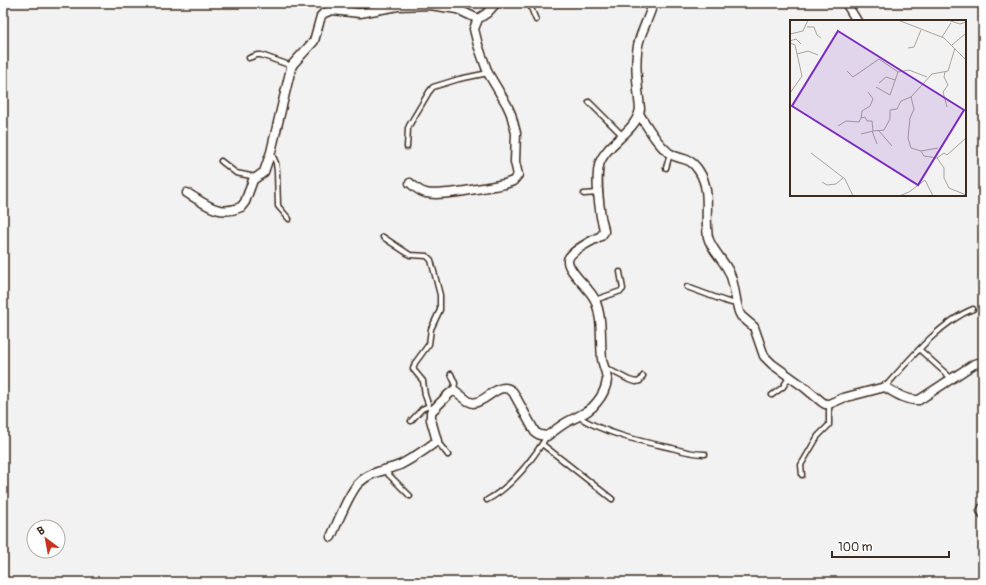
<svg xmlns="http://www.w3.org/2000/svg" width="986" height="585" font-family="Pangolin,sans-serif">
  <rect width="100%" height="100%" fill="#f3f2f2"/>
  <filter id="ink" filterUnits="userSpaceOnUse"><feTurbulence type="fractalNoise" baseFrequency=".025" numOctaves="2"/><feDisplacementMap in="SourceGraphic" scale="8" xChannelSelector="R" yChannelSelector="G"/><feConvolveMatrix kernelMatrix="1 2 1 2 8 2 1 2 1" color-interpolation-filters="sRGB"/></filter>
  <g filter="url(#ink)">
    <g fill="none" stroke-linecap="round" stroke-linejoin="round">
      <g stroke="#3b2a1e" stroke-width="7">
        <path id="service" d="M529,3L536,20
          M249,58L257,55H261L292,66
          M589,102L622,135
          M407,147L408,128L410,124L429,92L433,87L459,79L488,73
          M272,154L276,163L277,171L278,206L289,219
          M221,161L236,173L256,177
          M666,168L670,154
          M584,194L598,193
          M383,237L410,255L427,256L431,260L440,295V310L431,329L429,344L415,363L413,369L423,381L425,395L431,412
          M687,287L725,301L736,304
          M595,300L621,291L623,289L620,272
          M920,350L952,379
          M606,368L629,380L636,382L640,381L643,376
          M451,374L455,383L454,390
          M885,387C909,360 940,322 973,309
          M772,395L783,387L789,377
          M579,417C606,434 640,441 672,448C682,451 694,454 705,454
          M411,421L422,409L429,406
          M437,441L448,455
          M542,444L612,499
          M385,471L410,496
          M802,475L801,465L818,436L829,425V404
          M487,500C513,486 532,460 547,436
          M981,507L979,511L983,517"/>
      </g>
      <g stroke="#3b2a1e" stroke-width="11">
        <path id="minor" d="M846,3L857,21
          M639,114C648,127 656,143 669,153C680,161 689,155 699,171C712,191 704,215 708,237C711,250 725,261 730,274C735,286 735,299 739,312L741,316L754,327L764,356L772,364L804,387L822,402L825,404H829L843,398L885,387C895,393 907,401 919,400L974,364L983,362
          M410,183C415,187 420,192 426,193C441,197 487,187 505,184L513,181L518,175L515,162L516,133L511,114L507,105L488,73L478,45L474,29L478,19
          M187,193C206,204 218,217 241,207L245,202L253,180L264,172L265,169L271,152L291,68L293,64L314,41L321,16L324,13L332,10L360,13L398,6L430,5L457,9L478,19L487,13L496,3
          M331,537C337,524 350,490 360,482C370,472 387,470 400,465C413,458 425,450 437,441L431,420V412L449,394L454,390L468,401L473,403C488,402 499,379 513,392L535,432L540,435L547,436C554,431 560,426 567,422C578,416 590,412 597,402C602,396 606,388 607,380C607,373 603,366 602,359C600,339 603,319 595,300C590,288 567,271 568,260C569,252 593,240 601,236L604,232C604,227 602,222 601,217C599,202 595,177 600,162C609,141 636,132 640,109C638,88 633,58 640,38C644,26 650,15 653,3"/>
      </g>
      <use href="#service" stroke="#fff" stroke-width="4"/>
      <use href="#minor" stroke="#fff" stroke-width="8"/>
    </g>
  </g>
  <g transform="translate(790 20)">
    <rect width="176" height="176" fill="#f3f2f2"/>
    <path fill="none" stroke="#a9a29d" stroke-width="1" d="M108,0L154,18L176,40M158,0L170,4L176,2M17,7H24L27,15L31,18M0,14L13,11L18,0M152,17L161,3M0,21L6,19L11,24M0,23L5,25L12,56L0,73M162,25L175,14M118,28L124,27L131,10M7,34L18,31L28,35M57,51L63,57L89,39L108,52L119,50L137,57M155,52L154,57L158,65L153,72L157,87M89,63L96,57L105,60M86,67L100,75L108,52M121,77L124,89L120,98L118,118L121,128L131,131L134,136L147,138L154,148V158L159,168L176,175M71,98L72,91L80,86L83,79L78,72M48,106L56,101L69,102L71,98L75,97L77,101H82L83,111L94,110L100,99V90L107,89L111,81L121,77L142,54L158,51L165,28M82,111L87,124M89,111L102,126M71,114L83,111M131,131L148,128M21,133L55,159L63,176M147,138L154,133L157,135L176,118M32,162L37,165L46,164L53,158M109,176L119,172L135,160L143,176"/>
    <path fill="#7b2cbf" fill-opacity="0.15" stroke="#7b2cbf" stroke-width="2" d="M48,11L174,90L128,165L2,86Z"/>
    <rect width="176" height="176" fill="none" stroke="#3b2a1e" stroke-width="2"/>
  </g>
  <rect width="986" height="585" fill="none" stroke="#fff" stroke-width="16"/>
  <rect x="8" y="8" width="970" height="569" fill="none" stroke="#3b2a1e" stroke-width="1.5" filter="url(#ink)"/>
  <g transform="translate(46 539) rotate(328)"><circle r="19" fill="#ffffff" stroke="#b1aaa5"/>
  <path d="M0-3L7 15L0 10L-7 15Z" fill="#c8321e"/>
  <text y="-6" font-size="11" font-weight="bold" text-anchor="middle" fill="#3b2a1e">B</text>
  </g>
  <path d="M832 551v6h117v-6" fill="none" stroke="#3b2a1e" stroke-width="2"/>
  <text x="838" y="551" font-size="12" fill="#3b2a1e" stroke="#ffffff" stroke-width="3" paint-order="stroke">100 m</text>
</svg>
